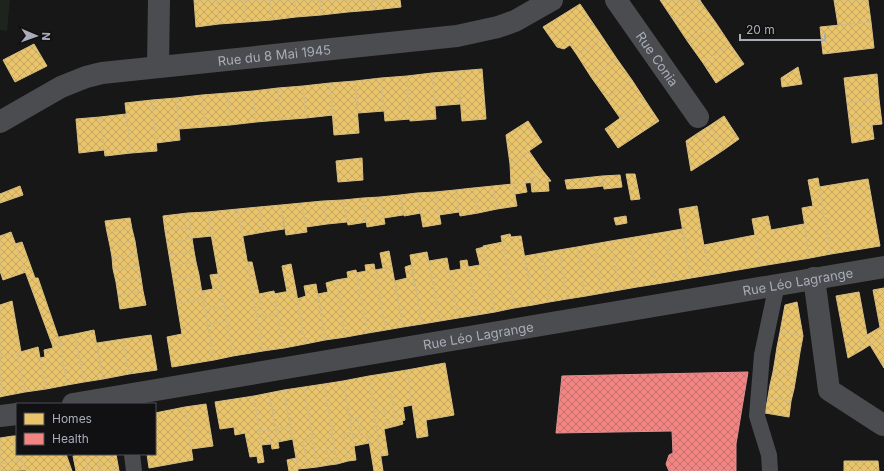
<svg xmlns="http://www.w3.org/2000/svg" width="884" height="471" font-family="Inter,sans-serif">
  <defs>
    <pattern id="homes-cross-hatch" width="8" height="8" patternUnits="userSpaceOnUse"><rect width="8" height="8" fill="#e9c46a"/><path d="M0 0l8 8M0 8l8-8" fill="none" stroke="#c4a760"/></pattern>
    <pattern id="health-cross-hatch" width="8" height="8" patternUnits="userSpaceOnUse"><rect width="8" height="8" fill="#f28482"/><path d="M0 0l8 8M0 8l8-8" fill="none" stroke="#c2706f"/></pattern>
  </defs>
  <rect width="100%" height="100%" fill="#171717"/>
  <path fill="#1d241e" d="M0,0H10L7,31L0,30Z"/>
  <path fill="url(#homes-cross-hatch)" stroke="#d6bd81" d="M194,0H217L219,24L196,27Z
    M217,0H244L246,22L219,24Z
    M244,0H270L272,20L246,22Z
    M270,0H295L296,17L272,20Z
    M295,0H320L321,15L296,17Z
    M320,0H347L348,12L321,15Z
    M347,0H372L373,10L348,12Z
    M372,0H400L401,7L373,10Z
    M660,0H700L701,2L674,21Z
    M834,0H868L871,22L838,25Z
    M701,2L716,23L688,42L674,21Z
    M580,4L603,38L577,55L570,45L564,49L557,47L543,27Z
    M871,22L874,48L823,54L820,27Z
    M716,23L730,44L703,63L688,42Z
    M603,38L617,59L591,77L577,55Z
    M34,44L47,66L15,82L3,60Z
    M730,44L744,64L716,83L703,63Z
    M617,59L632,80L606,98L591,77Z
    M798,67L802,84L782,87L781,78Z
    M482,69L486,119L462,121L458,71Z
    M458,71L460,104L435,106L432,73Z
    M432,73L436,119L410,121L407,76Z
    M877,74L879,99L847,103L844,78Z
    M407,76L410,119L385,121L381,78Z
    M381,78L384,111L358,113L355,81Z
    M632,80L645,100L620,118L606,98Z
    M355,81L359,133L334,135L330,83Z
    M330,83L333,115L306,118L303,86Z
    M303,86L306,118L280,120L278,88Z
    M278,88L280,120L256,122L253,91Z
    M253,91L256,122L230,125L228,93Z
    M228,93L230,125L205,127L202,95Z
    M202,95L205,127L179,129L176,98Z
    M176,98L180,140L156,143L152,100Z
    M879,99L882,124L850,127L847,103Z
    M152,100L157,151L131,153L125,103Z
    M645,100L659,121L618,148L605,129Z
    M126,114L131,153L105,156L100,117Z
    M724,116L739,139L725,149L709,126Z
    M100,117L104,150L79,153L76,119Z
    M528,121L542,142L510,164L506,135Z
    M872,125L874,139L852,143L850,127Z
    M709,126L725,149L713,157L698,133Z
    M698,133L713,157L691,171L686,141Z
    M529,151L543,171L525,183L511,184L510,164Z
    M362,158L363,180L338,182L336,161Z
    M543,171L551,181L525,183Z
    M626,174H635L640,199L631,200Z
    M620,175L622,187L604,189L602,176Z
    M602,176L603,186L586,188L584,178Z
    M584,178L586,188L567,189L565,180Z
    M818,178L831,254L810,258L802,208L813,206L808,180Z
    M868,179L880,246L831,254L819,187Z
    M548,181L549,191L532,192L531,183Z
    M525,183L527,192L515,194L513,184Z
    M513,184L517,206L497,209L493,186Z
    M20,186L23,195L0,203V194Z
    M493,186L497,209L478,213L473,188Z
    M473,188L478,213L460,216L455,190Z
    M455,190L459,212L439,215L435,192Z
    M435,192L441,224L423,227L417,193Z
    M417,193L421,213L404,216L400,195Z
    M400,195L403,215L384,218L380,197Z
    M380,197L385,224L367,227L363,198Z
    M363,198L367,222L348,225L343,200Z
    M343,200L347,222L327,224L323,201Z
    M323,201L327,224L306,227L302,203Z
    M302,203L307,232L286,235L281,205Z
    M281,205L284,229L264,232L259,207Z
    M697,206L709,275L691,278L679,209Z
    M259,207L264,232L242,236L238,209Z
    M238,209L263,351L233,356L207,212Z
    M207,212L212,236L192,238L188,213Z
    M188,213L190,227L165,231L163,216Z
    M626,216L627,223L616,225L614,218Z
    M768,216L771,230L804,224L810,258L761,266L752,219Z
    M130,218L132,229L107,232L105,221Z
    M190,227L192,238L167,243L165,231Z
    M132,229L135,241L110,246L107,232Z
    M682,229L691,278L674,281L665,232Z
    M11,232L26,272L3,280L0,271V236Z
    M665,232L674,281L656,284L647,235Z
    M510,234L511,237L521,236L533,305L514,308L501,236Z
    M647,235L656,284L637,287L629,238Z
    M755,235L761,266L709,275L704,245Z
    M192,238L194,251L169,255L167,243Z
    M629,238L637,287L620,290L611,241Z
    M135,241L137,254L112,257L110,246Z
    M611,241L620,290L603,293L594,244Z
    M22,242L35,278H38L60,342L52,344L15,244Z
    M503,242L514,308L495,312L483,246Z
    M594,244L603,293L586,296L577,247Z
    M484,247L495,312L477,315L468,267L480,265L476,249Z
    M577,247L586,296L567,299L559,250Z
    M559,250L567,299L549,302L542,253Z
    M194,251L196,262L171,267L169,255Z
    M389,251L392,267L383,268L380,253Z
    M427,252L440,321L422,324L410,255Z
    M542,253L549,302L533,305L525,256Z
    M137,254L139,266L113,269L112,257Z
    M447,258L458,318L440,321L429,261Z
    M467,260L477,315L458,318L449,271L461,269L460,261Z
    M196,262L199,275L173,279L171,267Z
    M247,262H252L264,317L278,314L284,348L263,351Z
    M291,264L296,290L287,292L282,266Z
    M374,264L386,330L368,333L356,273L366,271L365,265Z
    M411,265L422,324L403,327L395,281L407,278L405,267Z
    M139,266L141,278L116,282L113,269Z
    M392,267L403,327L386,330L375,270Z
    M356,270L368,333L346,337L336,280L348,278L347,272Z
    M218,274L224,306L205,310L202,291L213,289L210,275Z
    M199,275L201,287L175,291L173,279Z
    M141,278L143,291L118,295L116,282Z
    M336,280L346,337L325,340L318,294L328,292L326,283Z
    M316,284L325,340L305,344L297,299L306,296L304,286Z
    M201,287L203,299L177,304L175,291Z
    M884,288V325L880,327L873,290Z
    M296,290L305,344L284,348L274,294Z
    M143,291L146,305L120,309L118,295Z
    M274,291L278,314L264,317L259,294Z
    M859,292L867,335L860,339L862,350L848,358L836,296Z
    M203,299L214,360L172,367L167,337L182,334L177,304Z
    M12,301L21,352L0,357V305Z
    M797,302L803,336L780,332L785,305Z
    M224,306L227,321L208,325L205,310Z
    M227,321L233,356L214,360L208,325Z
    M884,325V336L862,350L860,339Z
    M94,330L103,379L84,382L75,334Z
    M780,332L803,336L800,352L777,347Z
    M75,334L84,382L67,385L59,337Z
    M151,335L157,370L129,374L123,339Z
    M884,336V368L870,345Z
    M123,339L129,374L103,379L97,343Z
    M60,342L67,385L46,389L40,358L45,357L44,350L53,348L52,344Z
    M38,347L46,389L25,392L17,353Z
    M777,347L800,352L798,365L775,360Z
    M17,353L25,392L4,396L0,376V357Z
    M775,360L798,365L796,377L773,372Z
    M445,363L454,415L426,420L428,436L417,438L407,370Z
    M407,370L412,405L403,407L405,420L402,421L403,424L396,426L388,373Z
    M773,372L796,377L794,389L770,385Z
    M388,373L396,426L392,427L391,423H387L384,410L374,412L369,376Z
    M0,376L4,396L0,397Z
    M369,376L374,412L383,471H374L368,435L361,436L358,418L350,419L343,381Z
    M343,381L352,432L344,434L348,461L337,464L324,384Z
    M324,384L333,437L325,439L329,465L317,467L304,387Z
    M770,385L794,389L791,401L768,397Z
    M304,387L313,439L303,441L308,468L298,469L284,390Z
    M284,390L290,426L276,429L269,393Z
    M269,393L279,448L272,449L269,430L259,431L254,396Z
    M254,396L264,462L258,463L257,456L250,457L245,433L235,435L234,427L220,429L215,402Z
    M768,397L791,401L789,417L765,413Z
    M206,404L213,446L191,449L185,407Z
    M185,407L193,460L149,468L147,454H155V413Z
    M384,410L387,423H391L392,427L384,429L388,455L381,456L374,412Z
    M358,418L361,436L368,435L369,443L354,446L350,419Z
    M290,426L293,439L278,442L276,429Z
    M269,430L271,444L261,445L259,431Z
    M352,432L356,460L348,461L344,434Z
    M13,436H17V454H66L72,471H26L22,460L17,461Z
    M13,436L17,461L0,464V438Z
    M333,437L337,464L329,465L325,439Z
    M313,439L317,467L308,468L303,441Z
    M85,454L88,471H76L73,456Z
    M85,454H98L101,471H88Z
    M98,454H110L113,471H101Z
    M110,454H116L119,471H113Z
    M296,458L298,471H289L287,460Z
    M22,460L26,470L0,471V464Z
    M844,461H861L862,471H844Z
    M861,461H878L879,471H862Z"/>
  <path fill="url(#health-cross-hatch)" stroke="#dc9092" d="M748,372L736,444V471H669L666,464L669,455L673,453L672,431L556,433L562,376Z"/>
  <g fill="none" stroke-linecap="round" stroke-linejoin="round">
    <path stroke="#4b4c50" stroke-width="16" d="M132,454L134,471
      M770,471L769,455L757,416L762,355L777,284"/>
    <g stroke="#4b4c50" stroke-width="22">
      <path id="s1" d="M616,0L698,117"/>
      <path d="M158,67L159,0"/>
      <path id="s2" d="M0,122L61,87L86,77L102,73L457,36L498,27L515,21L552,0"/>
      <path d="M814,278L829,390L883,425"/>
      <path id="s3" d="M73,404L884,267"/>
      <path d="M0,416L17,414"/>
    </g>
  </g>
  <g text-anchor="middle" stroke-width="4" stroke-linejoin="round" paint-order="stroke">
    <g font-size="13" fill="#a8adb8" stroke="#111113">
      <text dy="5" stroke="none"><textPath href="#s2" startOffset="287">Rue du 8 Mai 1945</textPath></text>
      <text dy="5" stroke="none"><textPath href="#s1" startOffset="72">Rue Conia</textPath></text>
      <text dy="5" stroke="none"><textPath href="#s3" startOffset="735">Rue Léo Lagrange</textPath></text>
      <text dy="5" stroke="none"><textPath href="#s3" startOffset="411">Rue Léo Lagrange</textPath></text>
    </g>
  </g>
  <rect x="16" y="403" width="140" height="52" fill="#111113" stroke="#4d4f55"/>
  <rect x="24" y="413" width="20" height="12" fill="#e9c46a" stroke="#4d4f55"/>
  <text x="52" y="423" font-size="12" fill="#a8adb8">Homes</text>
  <rect x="24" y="433" width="20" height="12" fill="#f28482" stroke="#4d4f55"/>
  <text x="52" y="443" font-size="12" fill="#a8adb8">Health</text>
  <g transform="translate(36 36) rotate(92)" stroke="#111113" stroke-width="3" paint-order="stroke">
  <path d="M0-3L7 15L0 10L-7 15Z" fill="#a8adb8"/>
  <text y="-6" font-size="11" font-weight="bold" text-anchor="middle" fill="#a8adb8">N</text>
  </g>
  <path d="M740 34v6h85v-6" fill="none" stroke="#a8adb8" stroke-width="2"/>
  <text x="746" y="34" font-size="12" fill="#a8adb8" stroke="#111113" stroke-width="3" paint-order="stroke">20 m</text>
</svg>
